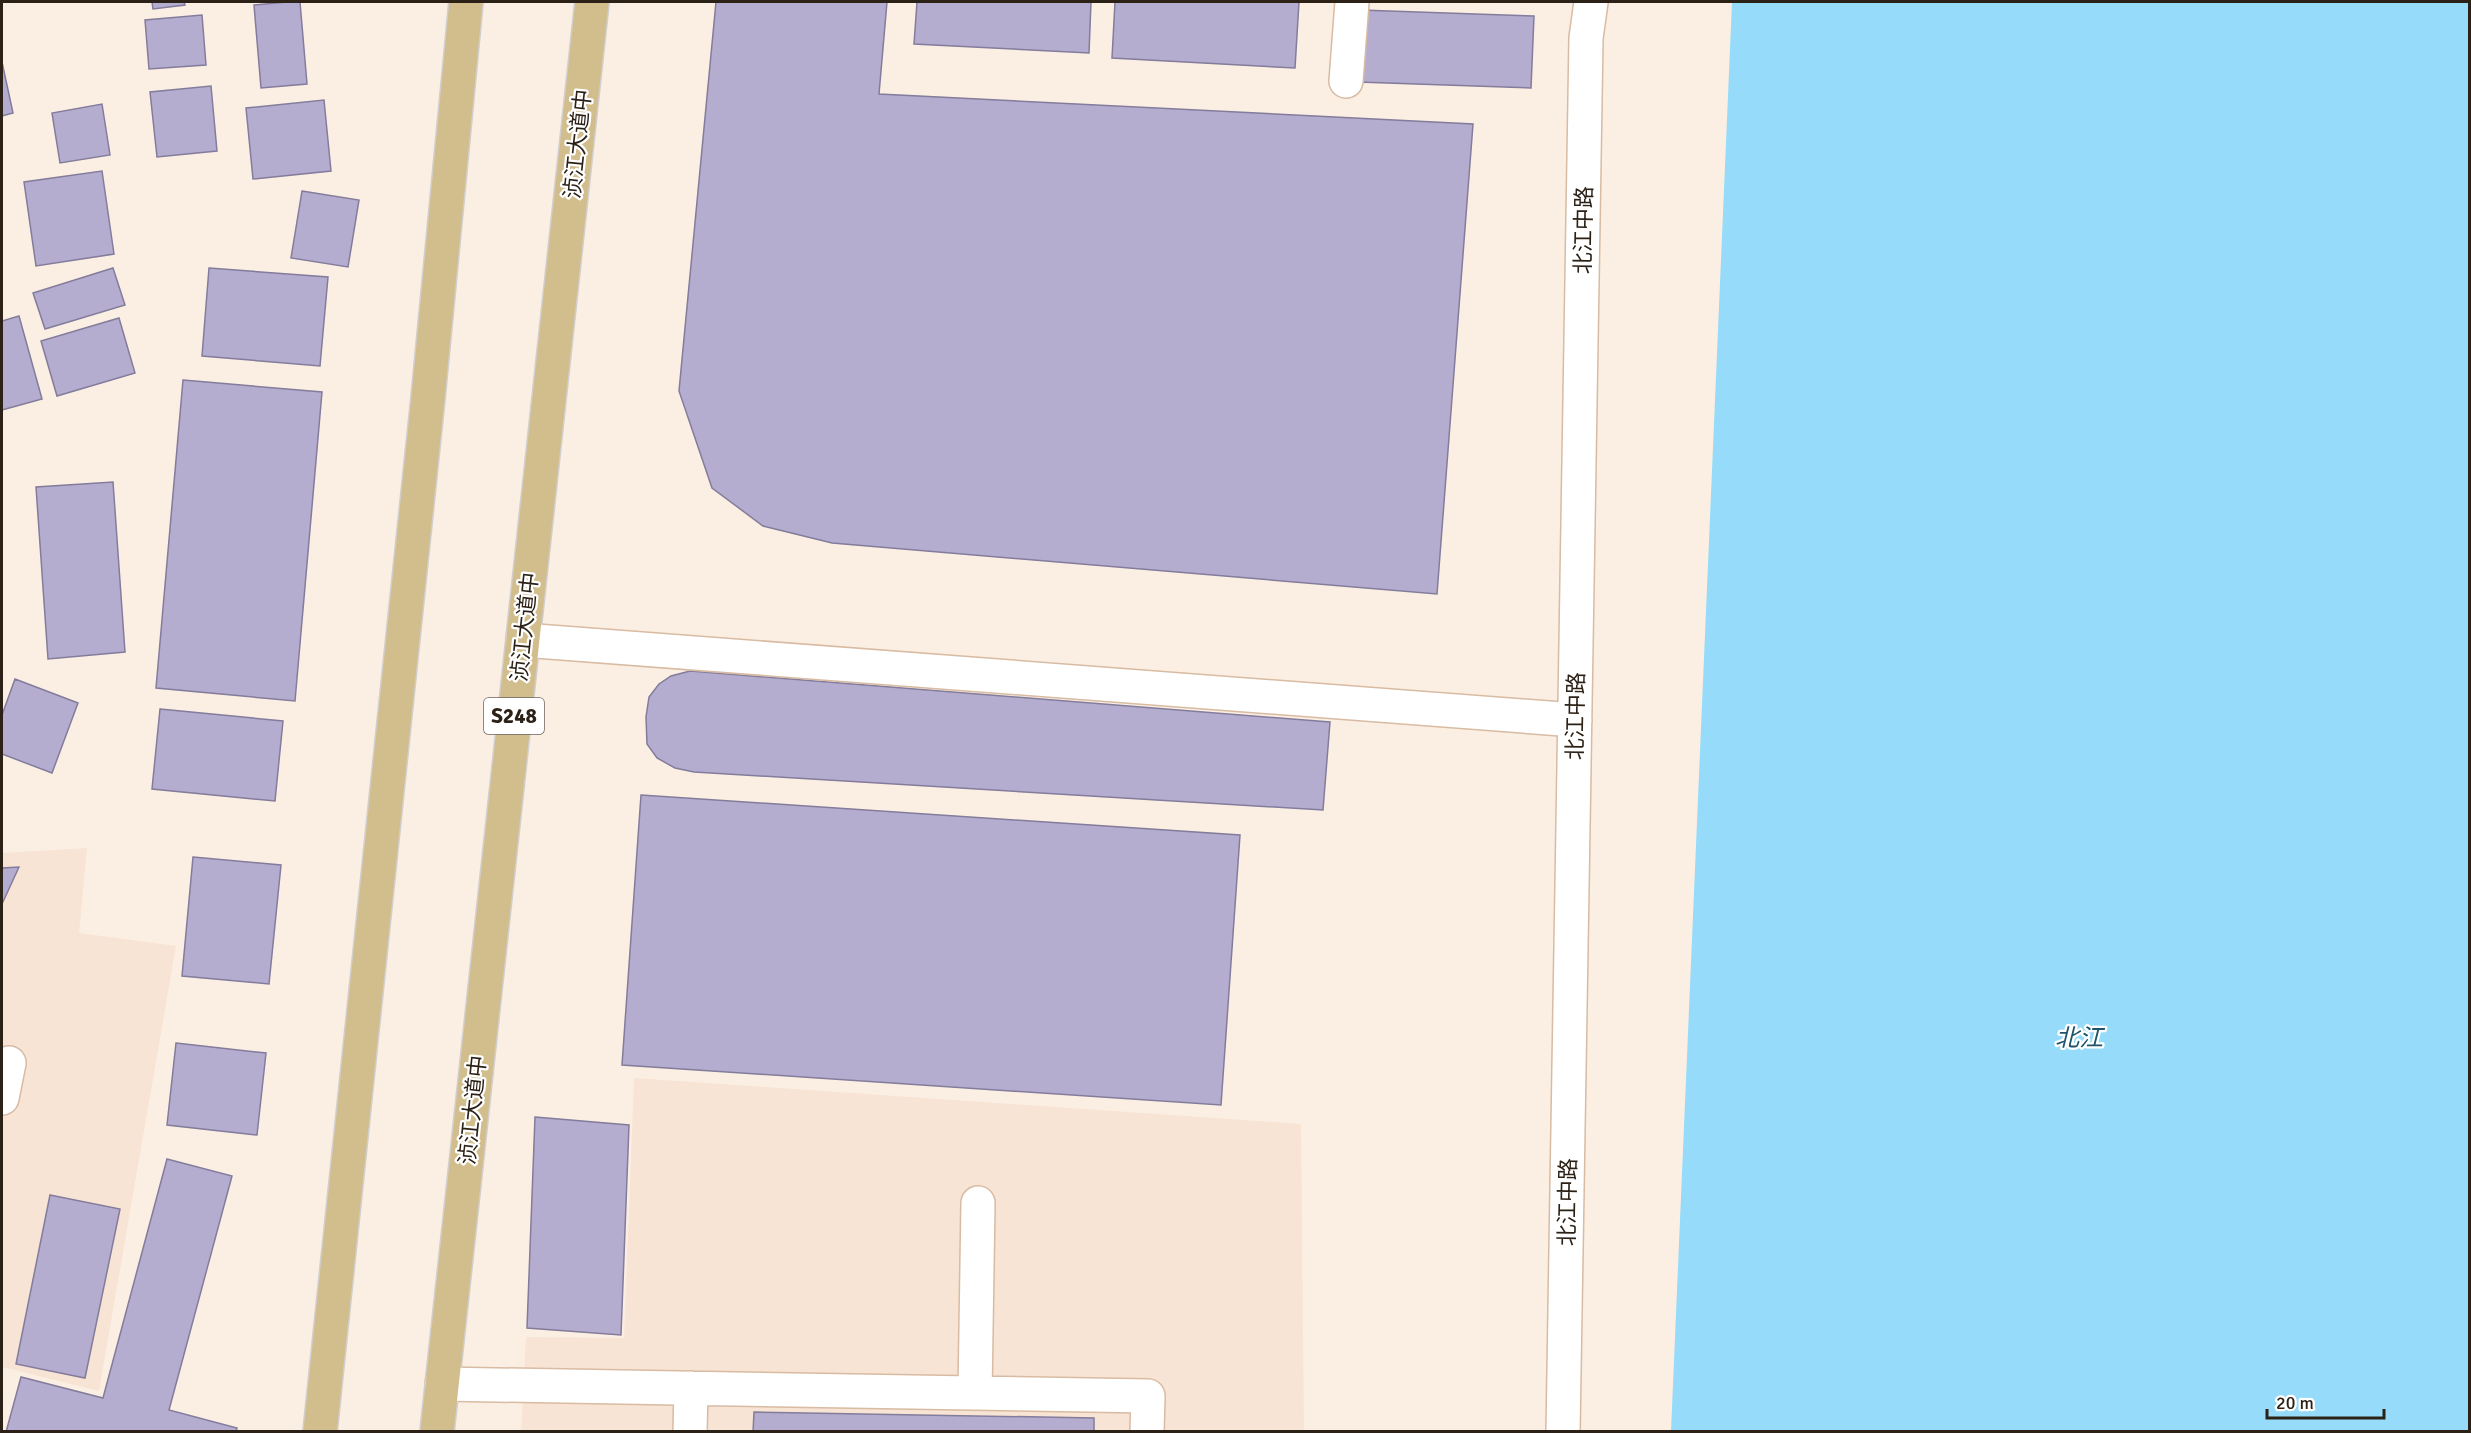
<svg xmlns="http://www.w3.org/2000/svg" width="2471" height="1433" font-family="Signika,'Noto Sans SC',sans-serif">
  <rect width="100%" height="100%" fill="#fbefe4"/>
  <path fill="#f7e4d4" d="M87,848L79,933L176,946L99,1391L2,1367V853Z
    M634,1078L1301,1124L1304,1431L521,1432L526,1337L624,1338Z"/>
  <path fill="#96dbfa" d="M1732,2H2469V1431H1671Z"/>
  <path fill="#b4adcf" stroke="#837c9b" stroke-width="1.5" d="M152,2H184L185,5L153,9Z
    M287,2H300L307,84L261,88L254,5Z
    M716,2H887L879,94L1473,124L1437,594L832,543L763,526L712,488L679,391Z
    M917,2H1091L1089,53L914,44Z
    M1115,2H1299L1295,68L1112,58Z
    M1360,10L1534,16L1531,88L1358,82Z
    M202,15L206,65L149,69L145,20Z
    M2,62L13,113L2,116Z
    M211,86L217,151L157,157L150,92Z
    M324,100L331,171L253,179L246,108Z
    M102,104L110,155L60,163L52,113Z
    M102,171L114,254L36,266L24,182Z
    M302,191L359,200L348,267L291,258Z
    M113,268L125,305L45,329L33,293Z
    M209,268L328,277L320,366L202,356Z
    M19,316L42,399L2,410V321Z
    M119,318L135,373L57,396L41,341Z
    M183,380L322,392L295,701L156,688Z
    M113,482L125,652L48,659L36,487Z
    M690,671L1330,722L1323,810L694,772L675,768L657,758L647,744L646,717L649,697L659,684L671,676Z
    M15,679L78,703L52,773L2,754V715Z
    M160,709L283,721L275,801L152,789Z
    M641,795L1240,835L1221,1105L622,1065Z
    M193,857L281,865L269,984L182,976Z
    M19,867L2,904V868Z
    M176,1043L266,1053L257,1135L167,1125Z
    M535,1117L629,1125L621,1335L527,1328Z
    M167,1159L232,1176L169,1410L237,1428L236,1432H6L21,1377L103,1398Z
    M50,1195L120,1209L85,1378L16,1364Z
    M754,1412L1094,1418V1432H753Z"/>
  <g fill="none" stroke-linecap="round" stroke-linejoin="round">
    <g stroke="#d8bba2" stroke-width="36">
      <path id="minor" d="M1346,81L1352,2
        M523,640L1575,720
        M2,1098L9,1063
        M442,1384L1148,1396L1147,1432
        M975,1393L978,1203
        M690,1432L691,1388
        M1563,1432L1586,38L1591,2"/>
    </g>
    <g stroke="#d1cecc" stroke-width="36">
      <path id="major" d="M320,1432L428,398L466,2
        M437,1432L592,2"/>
    </g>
    <use href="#minor" stroke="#fff" stroke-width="33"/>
    <use href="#major" stroke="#d2bd8c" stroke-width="33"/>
  </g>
  <g text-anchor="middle" stroke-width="4.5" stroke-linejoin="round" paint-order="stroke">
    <rect fill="#fff" stroke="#6b645d" stroke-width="1.5" x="484" y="698" width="60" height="36" rx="4.5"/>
    <g font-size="21" font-weight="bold" fill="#2c2117">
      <text x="514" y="723">S248</text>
    </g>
    <g font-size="22" fill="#2c2117" stroke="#fff">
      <text transform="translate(577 144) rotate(-84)" y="8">浈江大道中</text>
      <text transform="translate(1583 230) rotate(-89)" y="8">北江中路</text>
      <text transform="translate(524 627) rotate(-84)" y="8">浈江大道中</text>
      <text transform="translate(1575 716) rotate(-89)" y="8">北江中路</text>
      <text transform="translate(472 1110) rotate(-84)" y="8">浈江大道中</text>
      <text transform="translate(1567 1202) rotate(-89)" y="8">北江中路</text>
    </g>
    <g font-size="24" font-style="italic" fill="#1d546a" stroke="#fff">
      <text x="2079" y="1046">北江</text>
    </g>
  </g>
  <rect width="2471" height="1433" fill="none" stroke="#2c2117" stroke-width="6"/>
  <path d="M2267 1409v9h117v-9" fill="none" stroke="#2c2117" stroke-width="3"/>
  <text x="2276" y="1409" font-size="18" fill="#2c2117" stroke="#ffffff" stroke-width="4.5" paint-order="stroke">20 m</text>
</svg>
